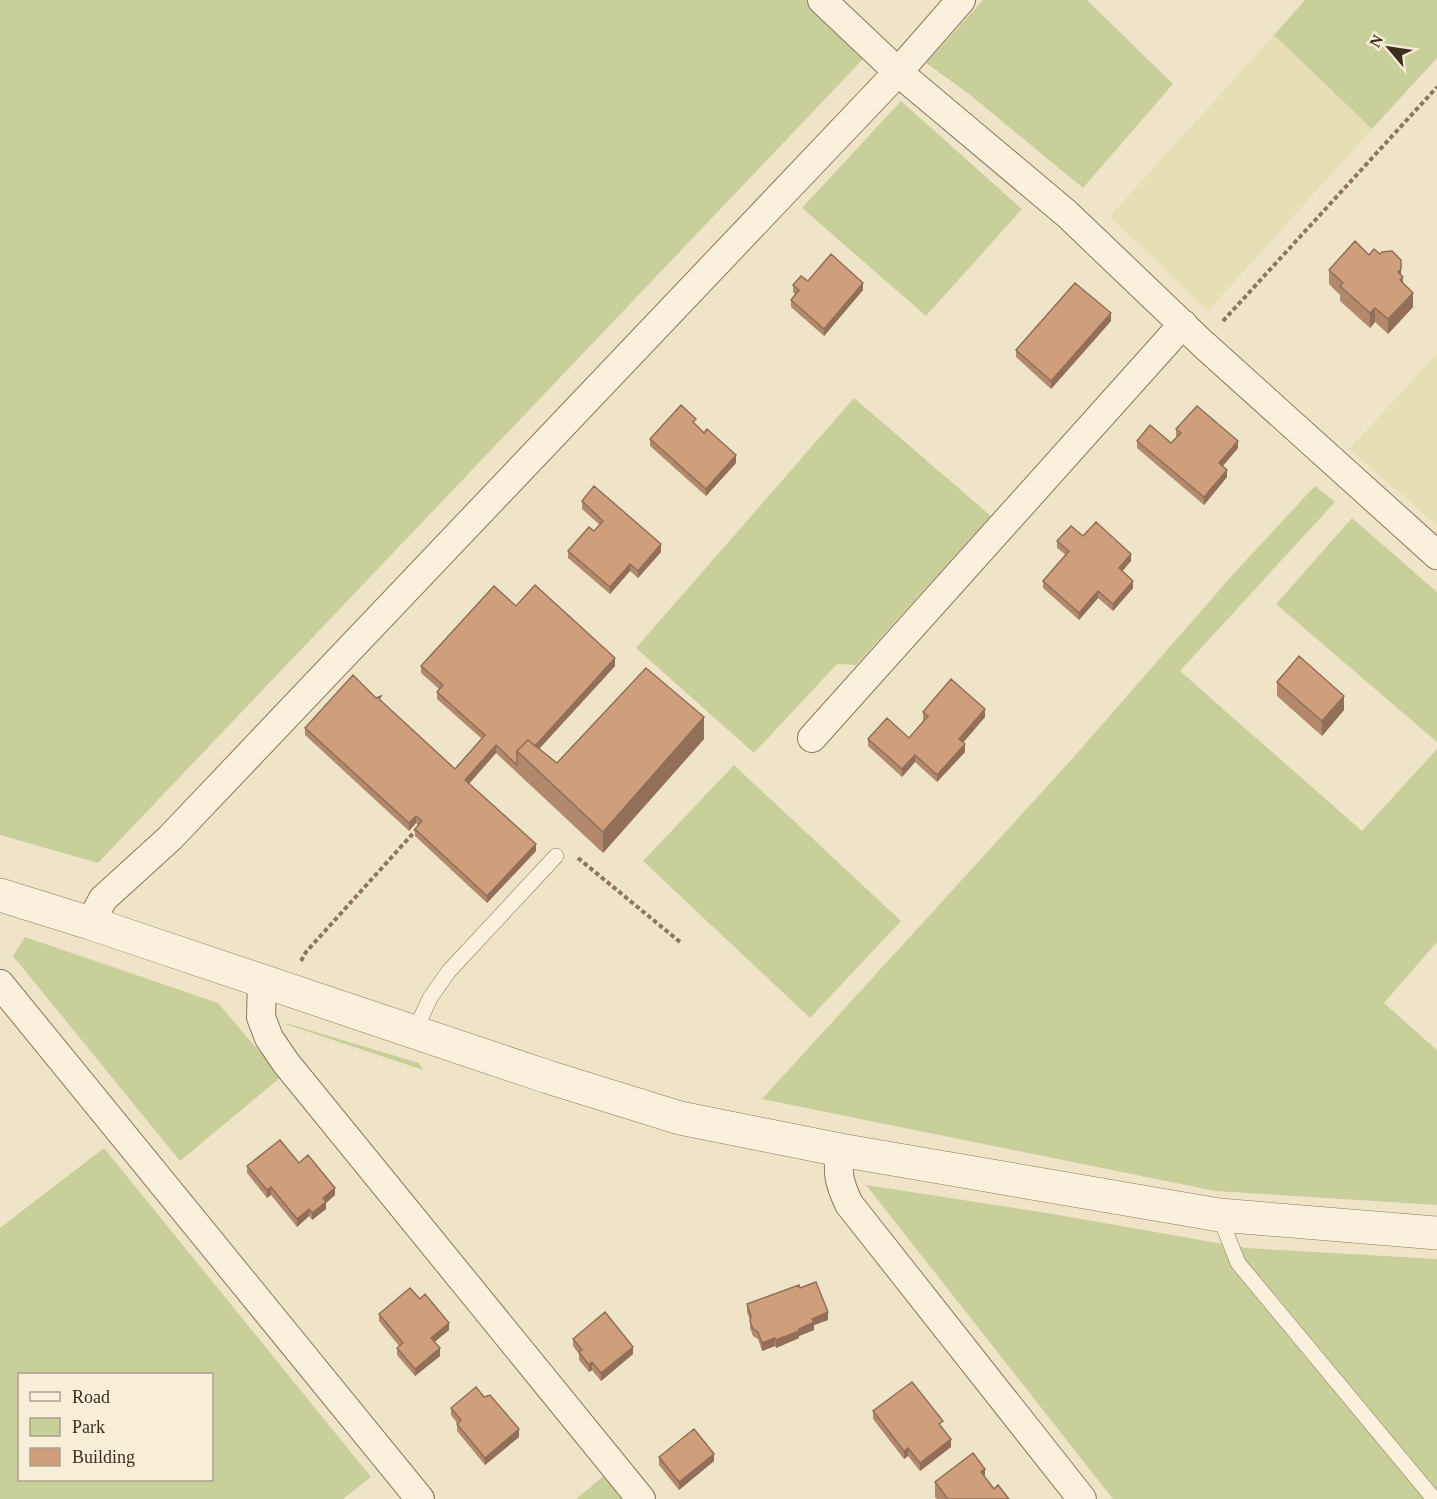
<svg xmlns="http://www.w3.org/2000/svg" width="1437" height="1499" font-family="Georgia,serif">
  <rect width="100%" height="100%" fill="#f0e4c8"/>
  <path fill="#e6deb5" d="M1274,35L1372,129L1208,311L1110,216Z
    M1437,354V525L1349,449Z"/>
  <path fill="#c9cf9b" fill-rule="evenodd" d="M0,0H806L865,57L98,863L0,835Z
    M983,0H1087L1173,84L1083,188L969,94L926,63Z
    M1305,0H1437V58L1372,129L1274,35Z
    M901,101L1022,209L926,316L802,208Z
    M854,398L991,516L856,665L837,664L754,753L636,648Z
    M1315,486L1335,502L1180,671L1362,831L1437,749V942L1384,1003L1437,1050V1205L1215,1191L762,1099L1072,759L1236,571Z
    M1352,518L1437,592V742L1276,604Z
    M734,765L901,921L810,1018L643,861Z
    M25,937L218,1003L281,1077L180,1161L13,956Z
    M285,1024H289L419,1063L423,1070Z
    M104,1148L371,1477L343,1499H0V1228ZM20,1374H212V1480H20Z
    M866,1185L1053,1214L1246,1248L1437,1259V1499H1113Z
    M606,1474L627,1499H576Z"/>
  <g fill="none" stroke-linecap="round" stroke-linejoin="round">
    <g stroke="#8d765c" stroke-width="16">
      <path id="service" d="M414,1033L430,998L449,971L556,856
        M1219,1215L1238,1263L1434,1499"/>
    </g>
    <g stroke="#8d765c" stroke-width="30">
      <path id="minor" d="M822,0L898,72L1067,214L1203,344L1437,555
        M812,738L1183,324
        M90,923L103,899L170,838L898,72L961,0
        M262,981L261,1017L269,1038L286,1063L641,1499
        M0,984L420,1499
        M840,1150C837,1173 839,1183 849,1204L1082,1499"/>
    </g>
    <g stroke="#8d765c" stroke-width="34">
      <path id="tertiary" d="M0,895L90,923L548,1077L680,1118L840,1150L1219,1215L1437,1233"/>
    </g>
    <path stroke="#8d765c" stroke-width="4" stroke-dasharray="4.5 3" stroke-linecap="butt" d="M1223,321L1437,87
      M578,858L680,942
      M301,961L306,952L417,829"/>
    <use href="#service" stroke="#faf1dc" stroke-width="15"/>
    <use href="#minor" stroke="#faf1dc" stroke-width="28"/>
    <use href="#tertiary" stroke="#faf1dc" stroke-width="33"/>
  </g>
  <path fill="#b2896c" d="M1369,255L1401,274L1403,284L1413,307L1388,334L1375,322L1370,328L1340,301V295L1329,284V270Z
    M808,281L863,290L824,336L791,307V300L795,294L793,292V285Z
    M1111,321L1051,389L1016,357V350Z
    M696,425L736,463L706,496L650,446V439Z
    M1176,429L1238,448L1223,466L1227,477L1204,505L1137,448V441L1171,443L1177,437L1176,436Z
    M582,501L661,552L638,578L630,571L610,594L568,558V551L594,531L600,525L582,509Z
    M1083,536L1131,561L1122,571L1133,588L1113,611L1098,598L1079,620L1043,588V581L1066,555L1057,548V541Z
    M516,606L615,666L539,749L557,763L704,739L603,853L496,753L469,784L536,851L487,903L415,836V829L418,825L416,823L409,831L305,735V728L376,698L455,769L482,739L437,699V692L439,689L421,673V666Z
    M1277,682L1344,710L1322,736L1277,696Z
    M923,712L985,717L963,743L965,752L937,782L915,762L902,777L868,746V739L909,738L924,720L923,719Z
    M299,1163L335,1195L326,1203V1209L312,1220L309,1216L297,1227L271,1195L267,1198L247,1173V1166Z
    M800,1288L828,1320L814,1325V1330L799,1336V1338L776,1348L775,1346L762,1351L758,1339L753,1336L750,1328V1320L747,1312V1304Z
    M379,1314L449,1330L434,1342L440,1356L415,1376L397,1355V1348L399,1346L379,1321Z
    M573,1339L633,1354L601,1381L592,1370L589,1372L579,1360V1354L573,1346Z
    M451,1408L519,1437L485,1465L457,1431V1423L451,1415Z
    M873,1411L942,1429L951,1447L920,1471L908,1456L904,1459L873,1419Z
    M659,1457L714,1461L679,1490L659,1465Z
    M985,1477L994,1489L1009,1499H937L935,1497V1482Z"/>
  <path fill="#916f58" d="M1401,260V280L1403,277V291L1398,272Z
    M863,283V290L824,336V329Z
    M1413,293V307L1388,334V319Z
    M1375,308V322L1370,328V313Z
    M1111,313V321L1051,389V381Z
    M1238,441V448L1219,470V463Z
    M736,455V463L706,496V489Z
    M1227,470V477L1204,505V497Z
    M661,544V552L638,578V571Z
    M1131,554V561L1119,575V568Z
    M630,564V571L610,594V587Z
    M1133,581V588L1113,611V604Z
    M1098,591V598L1079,620V613Z
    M615,658V666L528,761L524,758Z
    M1344,696V710L1322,736V721Z
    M985,709V717L959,747V739Z
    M704,717V739L603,853V832Z
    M965,744V752L937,782V775Z
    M496,745V753L465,788V780Z
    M915,755V762L902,777V769Z
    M416,816V823L409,831V823Z
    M536,844V851L487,903V896Z
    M271,1187V1195L267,1198V1190Z
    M335,1188V1195L326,1203V1209L312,1220V1213L323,1198Z
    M309,1209V1216L297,1227V1219Z
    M828,1312V1320L814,1325V1330L799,1336V1338L776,1348V1340L799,1329L812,1319Z
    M449,1323V1330L431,1345V1338Z
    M775,1338V1346L762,1351V1343Z
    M633,1347V1354L601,1381V1373Z
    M440,1348V1356L415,1376V1369Z
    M592,1362V1370L589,1372V1365Z
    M519,1429V1437L485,1465V1458Z
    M951,1439V1447L920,1471V1463Z
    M908,1448V1456L904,1459V1451Z
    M714,1454V1461L679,1490V1482Z
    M985,1469V1483L981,1472Z"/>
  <path fill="#cf9f7d" stroke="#916f58" stroke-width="1.5" d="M1355,241L1369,255L1374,249L1380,254L1382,252L1392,251L1401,260V269L1398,272L1403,277L1400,280L1413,293L1388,319L1375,308L1370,313L1340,286L1343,283L1329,270Z
    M831,254L863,283L824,329L791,300L799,290L793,285L801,276L808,281Z
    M1075,283L1111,313L1051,381L1016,350Z
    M681,405L696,419L693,422L704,433L707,429L736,455L706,489L650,439Z
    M1197,406L1238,441L1219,463L1227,470L1204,497L1137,441L1150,425L1171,443L1181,433L1176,429Z
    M594,486L661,544L638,571L630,564L610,587L568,551L589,527L594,531L603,521L582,501Z
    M1096,522L1131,554L1119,568L1133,581L1113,604L1098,591L1079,613L1043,581L1069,551L1057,541L1071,526L1083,536Z
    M535,585L615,658L535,746L528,740L517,751V765L496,745L465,780L536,844L487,896L415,829L422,821L416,816L409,823L305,728L353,675L376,698L381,696L379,699L455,769L485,735L437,692L443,685L421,666L494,586L516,606Z
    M1299,656L1344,696L1322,721L1277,682Z
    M646,668L704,717L603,832L517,751L528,740L557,763Z
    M951,679L985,709L959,739L965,744L937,775L915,755L902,769L868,739L887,718L909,738L928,716L923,712Z
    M280,1140L299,1163L308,1155L335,1188L323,1198L326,1202L312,1213L309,1209L297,1219L271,1187L267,1190L247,1166Z
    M816,1282L828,1312L812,1319L814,1322L799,1329V1331L776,1340L775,1338L762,1343L758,1332L753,1329L750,1321L751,1316L747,1304L799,1285L800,1288Z
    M410,1288L420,1299L425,1294L449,1323L431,1338L440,1348L415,1369L397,1348L403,1343L379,1314Z
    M605,1312L633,1347L601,1373L592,1362L589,1365L579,1352L582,1350L573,1339Z
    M912,1382L943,1421L939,1424L951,1439L920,1463L908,1448L904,1451L873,1411Z
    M476,1387L484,1397L490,1395L519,1429L485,1458L457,1424L461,1420L451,1408Z
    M694,1429L714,1454L679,1482L659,1457Z
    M973,1453L985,1469L981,1472L994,1489L998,1485L1009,1499H948L935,1482Z"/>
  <rect x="18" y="1373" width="195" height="108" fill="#f7eed8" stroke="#ada18e" stroke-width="1.5"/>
  <rect x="30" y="1392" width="30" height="9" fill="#faf1dc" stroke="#ada18e" stroke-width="1.5"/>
  <text x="72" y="1403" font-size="18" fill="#3d2e20">Road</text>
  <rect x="30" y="1418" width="30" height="18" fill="#c9cf9b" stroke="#ada18e" stroke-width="1.5"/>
  <text x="72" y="1433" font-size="18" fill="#3d2e20">Park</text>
  <rect x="30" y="1448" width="30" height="18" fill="#cf9f7d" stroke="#ada18e" stroke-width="1.5"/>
  <text x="72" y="1463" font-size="18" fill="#3d2e20">Building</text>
  <g transform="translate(1389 48) rotate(299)" stroke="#f7eed8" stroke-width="4.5" paint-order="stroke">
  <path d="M0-4.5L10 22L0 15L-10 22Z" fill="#3d2e20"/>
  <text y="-9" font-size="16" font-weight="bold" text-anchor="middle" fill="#3d2e20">N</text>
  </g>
</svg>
